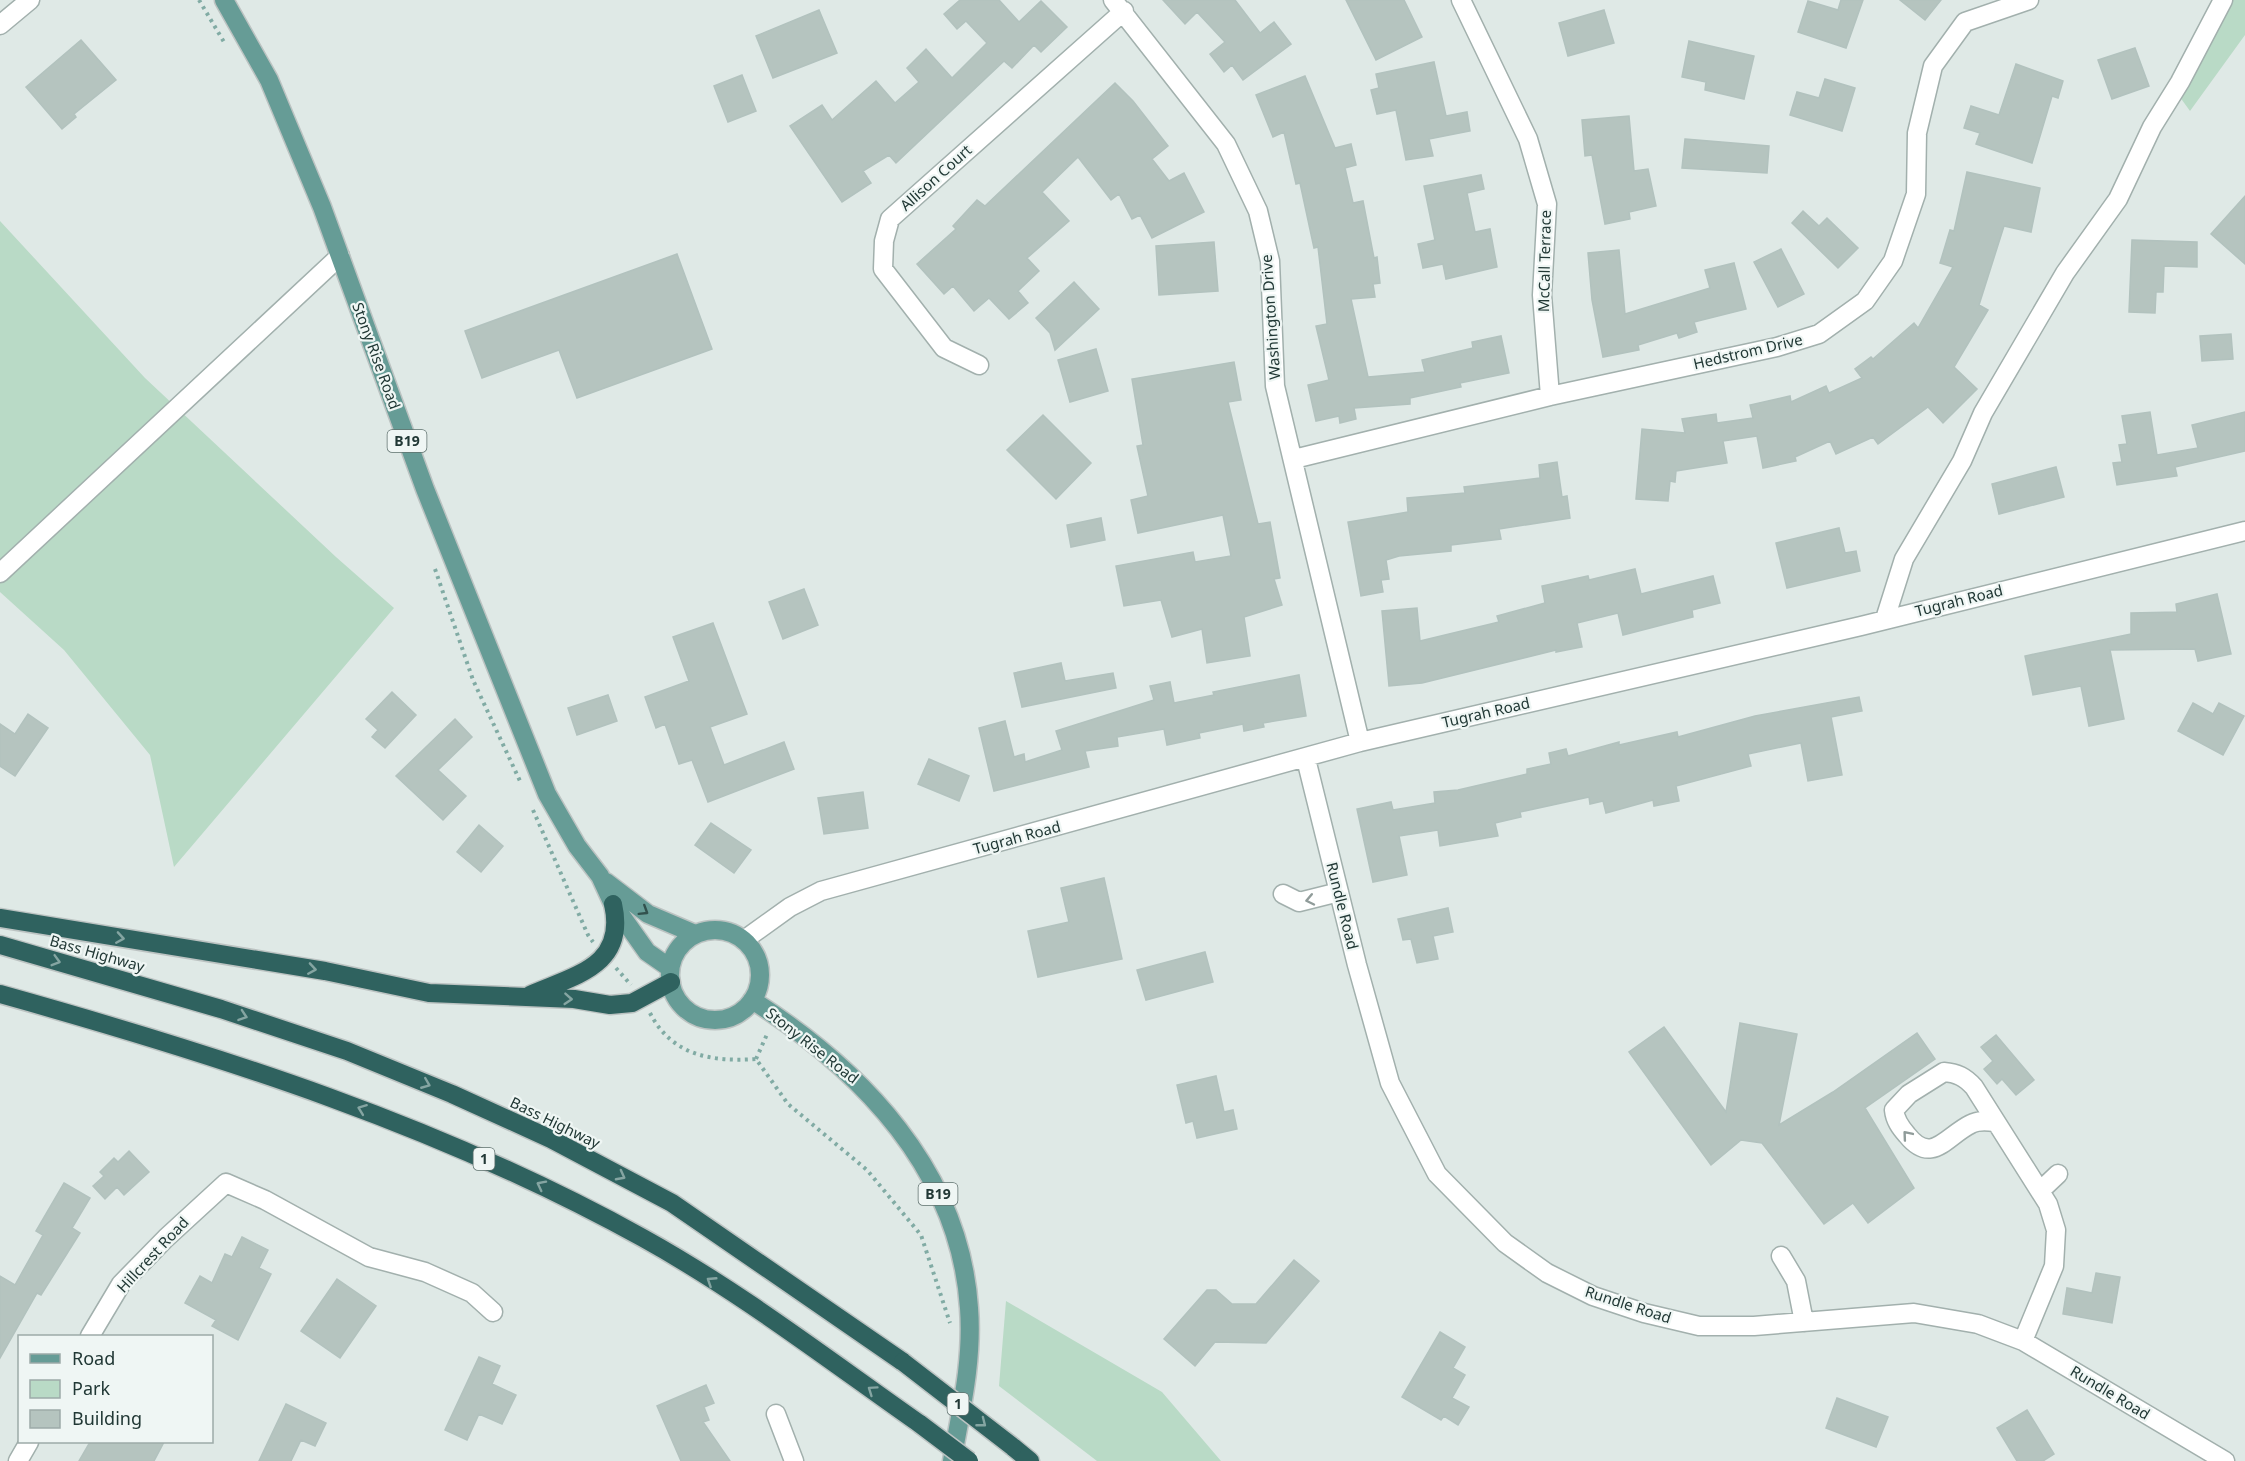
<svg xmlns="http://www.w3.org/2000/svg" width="2245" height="1461" font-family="'Noto Sans',sans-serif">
  <rect width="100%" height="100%" fill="#dfe9e6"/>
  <path fill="#b9dac6" d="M2230,0H2245V35L2190,111L2169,82Z
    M0,221L145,378L336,557L394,608L174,867L150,755L64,650L0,592Z
    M1006,1301L1162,1392L1221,1461H1097L999,1386Z"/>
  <path fill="#b5c4bf" stroke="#b2c2be" stroke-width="1.5" d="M960,0H999L1019,22L1041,1L1067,27L1041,52L1034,45L1012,68L1004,61L896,163L889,155L863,171L871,183L842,202L790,126L822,105L832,120L876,81L895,103L919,82L907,68L926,49L952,78L987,43L966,21L957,29L944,14Z
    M1163,0H1235L1260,33L1274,22L1291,44L1243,80L1232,65L1224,72L1210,54L1225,42L1197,12L1185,24Z
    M1346,0H1404L1422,37L1376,60Z
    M1841,0H1863L1846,48L1798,32L1808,1L1838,10Z
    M1900,0H1941L1925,20Z
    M819,10L837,53L773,78L756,36Z
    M1604,10L1614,43L1568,56L1559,23Z
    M81,40L116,80L74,114L76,117L62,129L26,87Z
    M1689,41L1754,56L1744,99L1705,90L1706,82L1682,77Z
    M2135,48L2149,86L2112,99L2098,60Z
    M1434,62L1446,116L1467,112L1470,131L1429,139L1433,156L1406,160L1396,110L1377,114L1371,90L1379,88L1376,74Z
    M2016,64L2063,81L2058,98L2052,96L2032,163L1976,144L1980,133L1964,128L1971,106L1999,115Z
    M742,75L756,111L728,122L714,86Z
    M1305,76L1335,148L1351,144L1356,165L1345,168L1353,203L1363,201L1374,258L1377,257L1380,283L1373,284L1375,297L1351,299L1368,377L1425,372L1422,360L1473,348L1472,342L1501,336L1509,373L1460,383L1461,387L1410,398V404L1354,408L1356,419L1340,423L1339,416L1316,421L1308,385L1329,380L1316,326L1327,324L1318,247L1314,248L1300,183L1296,184L1284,132L1273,137L1256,95Z
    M1825,79L1855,88L1842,131L1790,115L1797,92L1819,98Z
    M1115,83L1133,101L1168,146L1152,159L1169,181L1184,173L1204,212L1152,238L1140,215L1132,219L1119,194L1111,200L1078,157L1042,192L1069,221L1027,258L1039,271L1018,291L1028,303L1009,319L989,298L974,311L953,286L944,294L917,264L956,229L953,226L977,200L985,206Z
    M1629,116L1634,171L1648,169L1656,206L1629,212L1630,219L1605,224L1592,155L1585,156L1582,120Z
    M1685,139L1769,146L1767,173L1682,168Z
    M1967,172L2040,188L2031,232L2004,226L1979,305L1988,310L1954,367L1977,389L1943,423L1928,407L1878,444L1873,437L1836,454L1830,441L1795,457L1796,461L1763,468L1757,436L1723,441L1727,463L1676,471L1675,482L1670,481L1668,501L1636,499L1642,429L1685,433L1682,419L1716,414L1717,423L1753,418L1750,405L1790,396L1791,402L1826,386L1829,393L1862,378L1855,369L1871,357L1873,359L1914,323L1918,328L1953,267L1940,263L1950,230L1954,231Z
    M1481,175L1484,189L1467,193L1475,232L1490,229L1497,267L1446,279L1443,264L1423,268L1418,244L1435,240L1424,186Z
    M2245,196V264L2211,234Z
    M1803,211L1819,226L1827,218L1858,248L1838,268L1792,223Z
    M2132,240L2197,242V267L2164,266L2163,292H2156L2155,313L2129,312Z
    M1214,242L1218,291L1159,295L1156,246Z
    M1781,249L1804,294L1778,307L1754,262Z
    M1619,250L1625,314L1710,288L1705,270L1734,263L1746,309L1694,322L1697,332L1679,338L1677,333L1638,345L1639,350L1603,357L1592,300L1588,253Z
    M677,254L712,349L577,398L559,350L482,378L465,331Z
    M1074,282L1099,309L1055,350L1050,333L1036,318Z
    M2231,334L2233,359L2202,361L2200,336Z
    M1096,349L1108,391L1070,402L1058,360Z
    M1234,362L1241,400L1228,402L1258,524L1270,522L1280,578L1274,579L1282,605L1244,617L1250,656L1207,663L1202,629L1172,637L1161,600L1124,606L1116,566L1193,552L1195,562L1231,556L1223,515L1138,533L1131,500L1148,496L1137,446L1143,445L1132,379Z
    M2150,412L2157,455L2198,448L2192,425L2245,412V451L2175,467L2177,476L2117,485L2113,463L2122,462L2119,445L2127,444L2122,416Z
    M1043,415L1091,463L1056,499L1007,450Z
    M1557,462L1562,497L1567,496L1570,518L1499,529L1501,539L1451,545V551L1399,556L1386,560L1389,579L1381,580L1383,592L1361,596L1348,522L1408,512L1407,498L1465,493L1464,487L1540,478L1539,465Z
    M2056,467L2064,497L1999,514L1992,484Z
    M1101,518L1105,540L1071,547L1067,525Z
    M1839,528L1845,553L1856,551L1860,571L1787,588L1776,543Z
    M1635,569L1641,594L1713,576L1720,603L1692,610L1693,617L1623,635L1618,613L1577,623L1582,647L1556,652V650L1422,683L1389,686L1382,611L1417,608L1420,641L1499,622L1497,616L1545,603L1542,586L1588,576L1589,580Z
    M804,589L818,625L783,639L769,602Z
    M2217,594L2231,654L2198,661L2195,649L2110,650L2124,719L2089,726L2081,686L2033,695L2025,656L2131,634V613L2177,612L2176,604Z
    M713,623L747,714L710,727L724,765L784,742L794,769L708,802L692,760L679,764L665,724L656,728L645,697L689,681L673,637Z
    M1061,663L1065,681L1113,673L1116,688L1022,707L1014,673Z
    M1299,675L1306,716L1263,723L1264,727L1244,731L1243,724L1199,733L1200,738L1167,745L1164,729L1117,737L1118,746L1085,751L1089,767L994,791L979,728L1005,721L1014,757L1024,754L1025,762L1062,750L1056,731L1154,700L1150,686L1170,682L1174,703L1214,695L1213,692Z
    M392,692L416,715L385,748L372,737L378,730L366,719Z
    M608,695L617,721L577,735L568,708Z
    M1859,697L1862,711L1831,717L1842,775L1808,781L1801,743L1748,754L1751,766L1676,786L1679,801L1654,806L1653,800L1606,813L1603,801L1590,804L1589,797L1520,812L1521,817L1495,823L1498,836L1440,846L1438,830L1399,836L1407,875L1373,882L1357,809L1391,802L1393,810L1435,803L1434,792L1458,790L1527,774V769L1551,764L1549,753L1566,749L1568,756L1619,742V745L1677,732L1678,737L1755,716Z
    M2193,703L2213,714L2219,703L2244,716L2223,755L2178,731Z
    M28,714L48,728L15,776L0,766V724L15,734Z
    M455,719L472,737L438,770L466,796L443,820L396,776Z
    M929,759L969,776L959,801L918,784Z
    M863,792L868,828L824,834L818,798Z
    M711,823L751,850L734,873L695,845Z
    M479,825L503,846L481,872L457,852Z
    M1104,878L1122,959L1038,977L1028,931L1069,922L1061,888Z
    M1448,908L1453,932L1433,936L1438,959L1417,963L1411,939L1403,940L1398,919Z
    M1205,952L1213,982L1146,1000L1137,970Z
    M1740,1023L1797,1034L1779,1125L1833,1092L1917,1033L1935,1059L1865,1108L1914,1188L1868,1223L1853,1203L1824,1224L1762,1143L1741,1140L1711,1165L1629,1052L1664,1027L1726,1112Z
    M1996,1035L2034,1080L2016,1095L2002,1079L1997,1084L1984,1069L1993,1061L1981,1047Z
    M1216,1076L1224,1112L1233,1110L1237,1129L1197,1138L1193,1121L1186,1123L1177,1085Z
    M129,1151L149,1172L124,1195L117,1187L105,1199L93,1186L104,1176L100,1172L114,1158L118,1162Z
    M64,1183L90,1198L72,1228L80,1233L41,1295L37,1293L0,1358V1276L15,1285L43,1235L36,1231Z
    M242,1237L268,1250L259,1268L271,1274L238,1340L212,1326L216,1320L185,1303L200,1276L212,1283L225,1254L232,1257Z
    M1294,1260L1319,1281L1266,1343L1215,1342L1195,1366L1164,1339L1207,1290H1216L1232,1304H1256Z
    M2096,1273L2120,1277L2112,1323L2063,1314L2067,1288L2092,1293Z
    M337,1279L376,1306L340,1358L301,1331Z
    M1440,1332L1465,1347L1453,1368L1465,1375L1452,1398L1469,1407L1458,1425L1444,1416L1441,1420L1402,1397Z
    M479,1357L500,1366L492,1384L516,1395L502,1424L479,1414L467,1440L445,1430Z
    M706,1385L714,1403L704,1407L709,1420L703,1422L730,1461H681L657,1406Z
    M1837,1398L1888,1417L1876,1447L1826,1428Z
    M286,1404L326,1423L315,1446L301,1440L291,1461H259Z
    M2027,1410L2054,1454L2043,1461H2017L1997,1428Z
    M90,1442H164L154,1461H79Z"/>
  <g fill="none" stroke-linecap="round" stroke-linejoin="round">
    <g stroke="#a2b0ad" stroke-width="21">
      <path id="minor" d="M1113,0L1226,144L1258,211L1270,261L1275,386L1360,742
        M1461,0L1528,139L1547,204L1542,295L1550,396
        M0,25L30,0
        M979,365L944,348L883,269L884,241L890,219L1124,11
        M1294,459L1550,396L1777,347L1819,334L1865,301L1893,261L1916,194L1917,133L1933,66L1965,22L2029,0
        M0,573L340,256
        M1885,619L1904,559L1962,461L1983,413L2065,273L2118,199L2152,127L2180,82L2223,0
        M1306,759L1357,965L1390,1083L1437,1174L1505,1243L1547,1273L1593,1296L1644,1313L1699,1326H1754L1914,1313L1978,1324L2023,1341L2225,1461
        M1283,894L1299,902L1339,892
        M744,940L790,907L821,891L1360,742L1861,626L2245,531
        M1995,1122C1987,1121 1978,1120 1971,1124C1946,1136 1932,1166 1907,1135C1900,1127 1895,1120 1894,1110L1909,1094L1944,1072C1957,1073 1965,1077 1974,1087L2048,1204L2056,1230L2054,1266L2023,1341
        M2040,1191L2058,1174
        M1781,1256L1796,1281L1804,1322
        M90,1336L121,1284L166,1238L226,1183L265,1200L369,1257L425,1272L472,1293L493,1312
        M776,1414L794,1461
        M18,1461L29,1442"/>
    </g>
    <g stroke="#bcc3c2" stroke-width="21">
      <path id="major" d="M224,0L269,80L322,207L425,489L547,794L577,846L600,876L613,904L647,952L670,968
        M606,882L648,914L695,934
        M670 975a45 45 0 1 1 90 0a45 45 0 1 1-90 0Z
        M752,1000C862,1070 960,1171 969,1308C973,1360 961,1410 952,1461"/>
    </g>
    <g stroke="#bcc3c2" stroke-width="21">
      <path id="highway" d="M0,918L325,971L429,993L574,999L610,1005L632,1003L671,982
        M0,945L221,1009L347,1051L452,1094L551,1139L672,1203L903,1362
        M0,994C222,1056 441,1126 643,1238C739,1291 830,1361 920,1424
        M530,995C575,975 627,966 613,904
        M1013,1447L1030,1461"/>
    </g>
    <path stroke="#81aba4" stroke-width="4" stroke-dasharray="3 4.5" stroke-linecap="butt" d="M199,0L224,42
      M435,569L473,680L520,781
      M533,810L588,935L593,942
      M616,968L631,985
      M650,1013C672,1056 712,1062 756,1059L788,1104L867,1170L921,1235L950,1323
      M756,1059L768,1032"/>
    <use href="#minor" stroke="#fff" stroke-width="18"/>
    <use href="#major" stroke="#669c96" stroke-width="18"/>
    <use href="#highway" stroke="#2f625f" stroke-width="18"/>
    <g stroke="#bcc3c2" stroke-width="21" stroke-linecap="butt">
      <path id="highway-bridge" d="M903,1362L1013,1447
        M920,1424L969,1461"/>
    </g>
    <use href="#highway-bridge" stroke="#2f625f" stroke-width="18"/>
  </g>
  <defs><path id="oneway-chevron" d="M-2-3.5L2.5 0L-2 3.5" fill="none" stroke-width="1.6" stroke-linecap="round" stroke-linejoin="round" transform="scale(1.5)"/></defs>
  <g stroke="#909c9a">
    <use href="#oneway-chevron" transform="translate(1310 900) rotate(168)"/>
    <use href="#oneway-chevron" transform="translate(1907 1135) rotate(-130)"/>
  </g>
  <use stroke="#32514d" href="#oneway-chevron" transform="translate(644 911) rotate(32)"/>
  <g stroke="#85a5a2">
    <use href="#oneway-chevron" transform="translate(120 938) rotate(9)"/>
    <use href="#oneway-chevron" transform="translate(56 961) rotate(16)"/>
    <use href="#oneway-chevron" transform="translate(312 969) rotate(9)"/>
    <use href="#oneway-chevron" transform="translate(568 999) rotate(4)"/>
    <use href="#oneway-chevron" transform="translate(243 1016) rotate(19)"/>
    <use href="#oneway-chevron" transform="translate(426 1084) rotate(22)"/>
    <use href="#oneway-chevron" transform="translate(362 1109) rotate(-159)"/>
    <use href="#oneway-chevron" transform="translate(621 1176) rotate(28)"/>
    <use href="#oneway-chevron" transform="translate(541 1185) rotate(-153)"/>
    <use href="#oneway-chevron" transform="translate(711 1281) rotate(-147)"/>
    <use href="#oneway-chevron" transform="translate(872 1390) rotate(-145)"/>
    <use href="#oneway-chevron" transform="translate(982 1423) rotate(38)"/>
  </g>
  <g text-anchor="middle" stroke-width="4.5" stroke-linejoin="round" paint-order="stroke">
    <g fill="#eff6f4" stroke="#5f716e" stroke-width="1.5">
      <rect x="387.5" y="430" width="39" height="22" rx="4.5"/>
      <rect x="473.5" y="1148" width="21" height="22" rx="4.5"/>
      <rect x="918.5" y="1183" width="39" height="22" rx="4.5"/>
      <rect x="947.5" y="1393" width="21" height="22" rx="4.5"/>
    </g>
    <g font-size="14" font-weight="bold" fill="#213835">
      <text x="407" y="446">B19</text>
      <text x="484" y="1164">1</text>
      <text x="938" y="1199">B19</text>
      <text x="958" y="1409">1</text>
    </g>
    <g font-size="15" fill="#213835" stroke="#eff6f4">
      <text transform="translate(936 178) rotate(-42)" y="5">Allison Court</text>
      <text transform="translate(1545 261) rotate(-89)" y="5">McCall Terrace</text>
      <text transform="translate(1271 317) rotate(-94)" y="5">Washington Drive</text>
      <text transform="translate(1748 352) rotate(-13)" y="5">Hedstrom Drive</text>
      <text transform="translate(376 356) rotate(70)" y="5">Stony Rise Road</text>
      <text transform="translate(1959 601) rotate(-14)" y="5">Tugrah Road</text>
      <text transform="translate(1486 713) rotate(-13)" y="5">Tugrah Road</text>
      <text transform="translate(1017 838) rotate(-15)" y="5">Tugrah Road</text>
      <text transform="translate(1342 906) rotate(76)" y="5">Rundle Road</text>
      <text transform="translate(97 954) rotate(16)" y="5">Bass Highway</text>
      <text transform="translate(812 1046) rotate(38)" y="5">Stony Rise Road</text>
      <text transform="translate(555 1123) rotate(26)" y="5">Bass Highway</text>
      <text transform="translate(153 1255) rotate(-47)" y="5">Hillcrest Road</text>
      <text transform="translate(1628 1305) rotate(18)" y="5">Rundle Road</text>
      <text transform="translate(2110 1393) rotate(31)" y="5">Rundle Road</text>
    </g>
  </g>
  <rect x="18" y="1335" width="195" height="108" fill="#eff6f4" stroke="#9daaa8" stroke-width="1.5"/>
  <rect x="30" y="1354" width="30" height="9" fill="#669c96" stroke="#9daaa8" stroke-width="1.5"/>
  <text x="72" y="1365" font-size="18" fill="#213835">Road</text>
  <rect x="30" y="1380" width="30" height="18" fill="#b9dac6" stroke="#9daaa8" stroke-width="1.5"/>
  <text x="72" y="1395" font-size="18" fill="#213835">Park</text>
  <rect x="30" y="1410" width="30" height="18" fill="#b5c4bf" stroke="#9daaa8" stroke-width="1.5"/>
  <text x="72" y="1425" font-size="18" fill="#213835">Building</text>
</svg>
